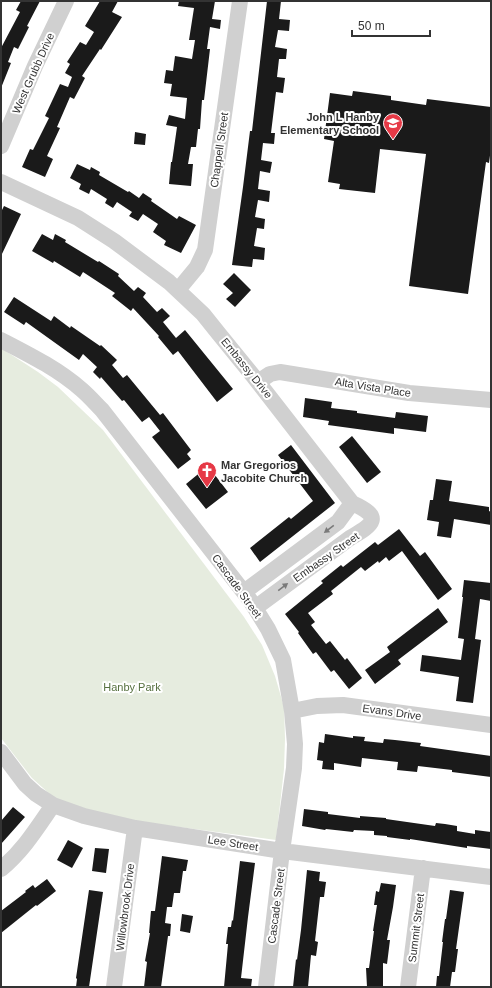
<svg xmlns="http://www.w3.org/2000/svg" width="492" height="988" font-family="Helvetica,sans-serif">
  <rect width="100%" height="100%" fill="#fff"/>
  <path fill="#e6ecdf" d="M1,348L38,372L58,387L103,430L244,617L262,645L275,676L284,707L285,739L284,769L276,840L134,821L97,815L53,797L32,778L1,738Z"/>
  <path fill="#1a1a1a" d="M21,1H40L27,26L29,27L18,49L14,47L8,62L11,63L1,88V48L20,12L16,10Z
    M100,1H118L112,12L122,17L101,50L100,49L82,76L85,78L74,99L70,97L57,127L60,128L47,156L53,159L45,177L22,167L30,149L33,150L49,118L45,116L60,84L68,87L72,77L65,73L70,64L67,62L80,42L86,45L94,32L85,26Z
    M179,1H215L212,19L221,20L220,29L210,27L207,49H210L204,100H202L200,129H198L196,147H191L188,164H193L191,186L169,184L171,162H172L177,127L166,125L169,115L185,119L187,98L170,96L172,84L164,83L166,70L173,71L175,56L192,59L195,40H189L194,8L178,6Z
    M267,1H281L279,19L290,20L289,31L278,30L275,47L287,49L286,59H279L277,77L285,78L283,93L276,92L271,133H275L274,144L263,143L261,160L272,162L270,173L260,171L258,189L270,191L269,202L258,200L255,217L265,219L264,229L257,228L254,246L265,248L264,260L253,259L252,267L232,265L243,187L250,131H252Z
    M353,91L391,96V100L426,105L427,99L491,107V148L489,163L486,162L468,294L409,286L426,154L380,149L375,193L339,189L340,184L328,182L334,141L324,139L330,93L352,96Z
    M135,132L146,134L145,145L134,144Z
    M77,164L90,170L91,167L100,172L99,175L128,192L129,191L139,198L143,193L152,199L151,201L177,219L179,216L196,225L181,253L164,245L166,241L153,232L158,224L143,214L138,221L129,216L132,212L117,202L113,208L105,203L107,199L91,189L89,194L79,189L81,184L70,178Z
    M4,206L21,214L1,256V212Z
    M42,234L53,240L55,234L66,240L65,242L98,262L99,261L119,274L118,276L134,291L138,287L146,293L143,297L157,312L162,308L170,316L163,322L176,338L185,330L233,389L217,402L178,351L173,355L158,337L159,336L133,308L131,311L112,296L115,293L83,272L80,277L54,261L53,263L32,251Z
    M234,273L251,290L235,307L226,299L233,293L223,284Z
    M14,297L51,321L54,316L70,328L71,326L100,346L101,345L117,360L112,365L123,378L127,375L160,415L163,413L191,450L187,454L191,459L178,469L152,437L160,431L149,417L142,422L124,400L122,401L101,377L100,379L93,372L97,367L83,354L79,360L26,322L24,325L4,312Z
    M305,398L332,402L331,408L357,411V413L395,418L396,412L428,416L426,432L394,428V434L328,425L329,421L303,417Z
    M352,436L381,472L367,483L339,447Z
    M291,445L335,503L260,562L250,548L289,517L291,519L313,501L278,455Z
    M208,466L228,492L206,509L186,484Z
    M436,479L452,481L449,501L489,507V511L491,512V525L454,519L451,538L437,536L439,522L427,520L430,500H433Z
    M399,529L420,556L425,552L452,589L438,600L402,551L389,561L386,557L379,563L378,561L365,571L361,567L331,591L333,594L308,613L315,622L311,625L326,644L330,641L345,660L347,658L362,678L349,689L334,670L331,672L316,652L313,654L298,633L299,632L285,614L323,583L321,581L341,565L343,567L375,542L378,545Z
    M464,580L491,583V601L480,599L475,639L481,640L473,703L456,701L459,677L420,671L422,655L461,660L464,639L458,638L463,597H462Z
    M438,608L448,622L398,660L401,664L375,684L365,670L390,652L387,647Z
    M325,734L353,738V736L365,737L364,741L383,743L384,739L395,740L421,743L420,746L491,756V777L452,772V770L418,766L417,772L397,770L398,762L362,758L361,767L334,763V770L322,769L323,761L317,760L319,742L324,743Z
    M13,807L25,817L1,844V821Z
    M304,809L328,812V814L360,818V816L386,818V819L435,826L436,823L445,824L457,826V831L475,834V830L491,832V849L467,846V848L410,839V840L387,837V836L374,835V831L354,830L353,832L326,829L325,830L302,826Z
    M68,840L83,848L72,868L57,860Z
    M95,848L109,849L106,873L92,871Z
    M162,856L188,860L186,871H183L180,893H174L172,907H167L165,923L171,924L170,936H168L161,987H144L147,962L145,961L150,933H149L151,911H155Z
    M240,861L255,863L248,917L241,978L252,979L251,987H224L228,944H226L228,927H231L232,920L233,921Z
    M307,870L320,872L319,881L326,882L324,897H320L315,941L318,942L316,956L311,955L308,987H293L296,959L297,960L301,930Z
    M47,879L56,891L37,906L36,905L1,933V911L26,892L25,891L33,885L35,888Z
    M381,883L396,885L393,907L387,940H390L387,964L383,963V987H367L366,968H369L374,931H373L377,905H374L376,891L379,892Z
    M89,890L103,892L89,987H76L77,979L76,978Z
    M450,890L464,892L456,949H458L455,972H452L450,987H436L437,976H439L443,942H442L445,919H446Z
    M182,914L193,916L190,933L180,931Z"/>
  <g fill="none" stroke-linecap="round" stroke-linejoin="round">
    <path stroke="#d0d0d0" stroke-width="16" d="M1,146L35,66L66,1
      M1,182L78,218L114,241L169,282L203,314L219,334L254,377L352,503C383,517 374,524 350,538L255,608
      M178,290L197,267L205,250L240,1
      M1,340C30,355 58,369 82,390C89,396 96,404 102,410L250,600L268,629L283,660L292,711L295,744L294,768L282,851L266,987
      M258,382L270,374L280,372L409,393L491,400
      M244,592L338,522L352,503
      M292,711L317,706L343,705L491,725
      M1,752L25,784L36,794L53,805L84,816L135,828L282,851L491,877
      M1,869C23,851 37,828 53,805
      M114,987L135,828
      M408,987L423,868"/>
  </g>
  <defs><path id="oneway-solid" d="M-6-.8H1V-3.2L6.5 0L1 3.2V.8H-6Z"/></defs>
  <g fill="#7a7a7a">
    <use href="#oneway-solid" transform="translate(329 529) rotate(143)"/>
    <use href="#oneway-solid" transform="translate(283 587) rotate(-37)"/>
  </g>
  <defs>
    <g id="school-pin" transform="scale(1)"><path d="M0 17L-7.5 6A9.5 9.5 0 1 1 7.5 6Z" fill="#e63946" stroke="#fff"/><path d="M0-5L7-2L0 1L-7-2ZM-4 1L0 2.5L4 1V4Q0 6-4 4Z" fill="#fff"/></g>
    <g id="church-pin" transform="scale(1)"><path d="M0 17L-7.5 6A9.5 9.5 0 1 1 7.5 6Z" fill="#e63946" stroke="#fff"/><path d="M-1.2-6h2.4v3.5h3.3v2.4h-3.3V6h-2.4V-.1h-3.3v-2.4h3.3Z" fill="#fff"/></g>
  </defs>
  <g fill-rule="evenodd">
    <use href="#school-pin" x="393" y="123"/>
    <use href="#church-pin" x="207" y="471"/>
  </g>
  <g text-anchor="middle" stroke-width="4" stroke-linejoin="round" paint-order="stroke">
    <g font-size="11" fill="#333" stroke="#fff">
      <text transform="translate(33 73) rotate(-66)" y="4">West Grubb Drive</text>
      <text transform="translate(219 150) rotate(-82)" y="4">Chappell Street</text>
      <text transform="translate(247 368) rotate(51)" y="4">Embassy Drive</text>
      <text transform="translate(373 387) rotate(9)" y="4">Alta Vista Place</text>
      <text transform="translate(326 557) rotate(-35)" y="4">Embassy Street</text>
      <text transform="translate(237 586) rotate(54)" y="4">Cascade Street</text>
      <text transform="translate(392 712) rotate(8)" y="4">Evans Drive</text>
      <text transform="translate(233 843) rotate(9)" y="4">Lee Street</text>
      <text transform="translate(276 906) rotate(-83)" y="4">Cascade Street</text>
      <text transform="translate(125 907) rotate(-83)" y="4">Willowbrook Drive</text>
      <text transform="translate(416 928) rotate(-83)" y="4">Summit Street</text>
    </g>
    <g font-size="11" font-weight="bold" fill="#333" stroke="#fff" text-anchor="end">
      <text x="379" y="121">John L Hanby<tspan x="379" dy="13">Elementary School</tspan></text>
      <text x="221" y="469" text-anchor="start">Mar Gregorios<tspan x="221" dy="13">Jacobite Church</tspan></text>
    </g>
    <g font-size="11" fill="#56703f" stroke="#fff">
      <text x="132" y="691">Hanby Park</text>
    </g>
  </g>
  <rect width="492" height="988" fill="none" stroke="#333333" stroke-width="4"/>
  <path d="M352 30v6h78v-6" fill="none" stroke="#333333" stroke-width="2"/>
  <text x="358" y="30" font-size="12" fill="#333333" stroke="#ffffff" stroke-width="3" paint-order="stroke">50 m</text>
</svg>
